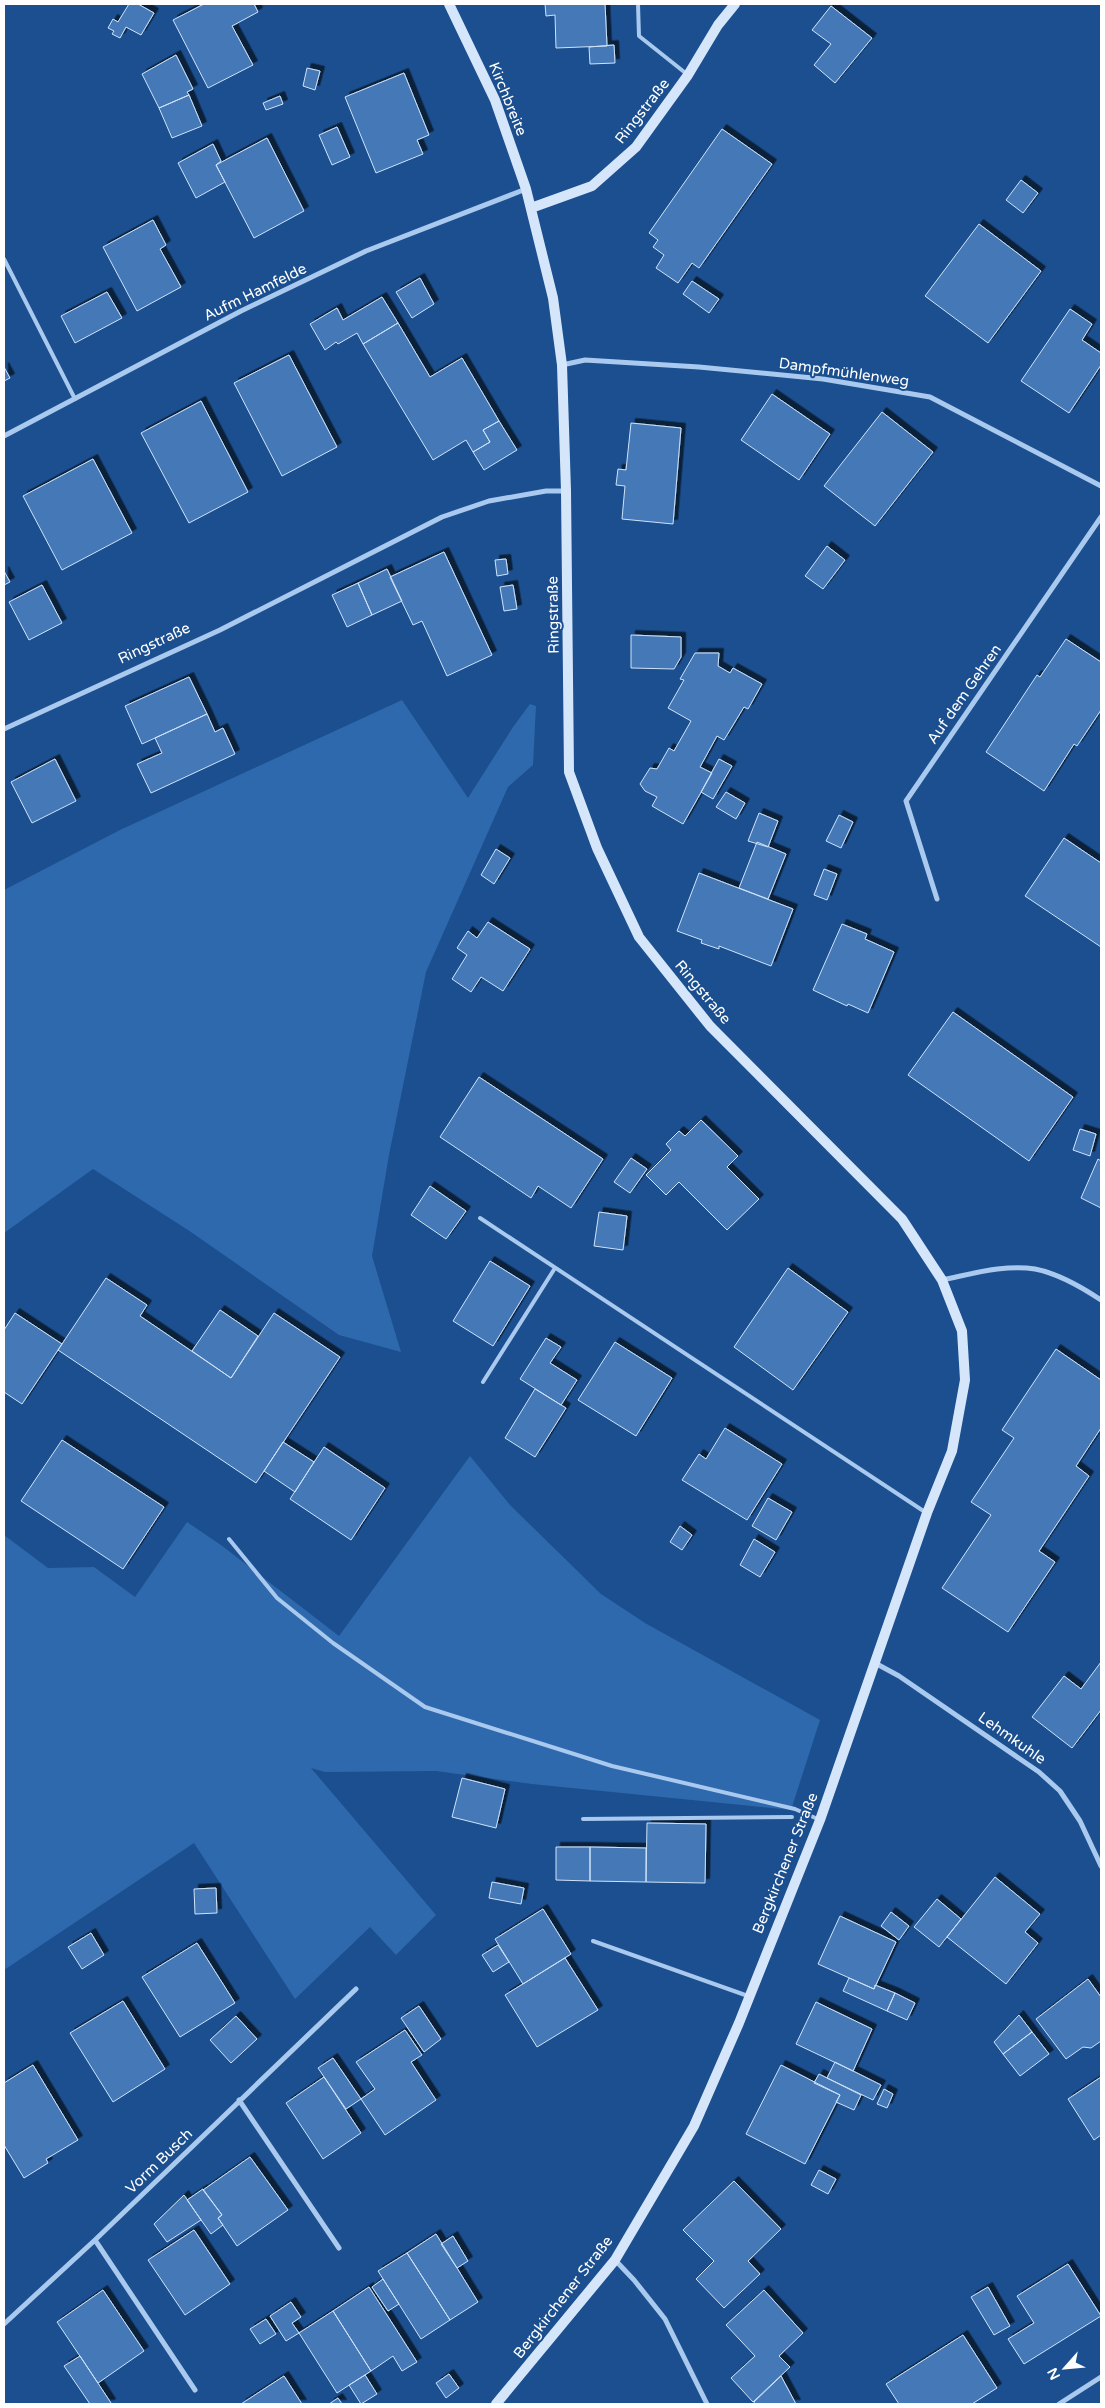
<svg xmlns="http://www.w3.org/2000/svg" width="1105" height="2408" font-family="'Varela Round',sans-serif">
  <defs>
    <filter id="shadow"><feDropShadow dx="4.5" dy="-4.5" stdDeviation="0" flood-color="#0009"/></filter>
  </defs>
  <rect width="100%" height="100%" fill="#1b4f8f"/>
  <path fill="#2e69ad" d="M402,700L468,798L513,727L530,704L536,706L533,765L508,787L426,972L389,1155L372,1256L401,1352L339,1335L188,1230L93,1169L4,1233V890L120,830Z
    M470,1456L510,1505L601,1594L645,1623L820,1720L791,1810L532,1784L436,1771L325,1772L311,1768L436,1915L396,1955L370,1927L295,1999L194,1843L4,1970V1535L48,1568L94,1567L135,1597L187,1522L221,1545L339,1636Z"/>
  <path fill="#4478b7" stroke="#cfe3fa" filter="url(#shadow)" d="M129,4H138L154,13L141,35L126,27L120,38L112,34L114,31L108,28L113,19L118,22Z
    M204,4H254L258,12L232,26L253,65L208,88L173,20Z
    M545,4H605L607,46L556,48L555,15L546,16Z
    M831,6L872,38L835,83L814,65L831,44L812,30Z
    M614,45L615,63L590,64L589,47Z
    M176,55L193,89L187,92L189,95L159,108L142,74Z
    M307,68L320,71L315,90L303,86Z
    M404,73L429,135L417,140L423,154L376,173L345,97Z
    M189,95L202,126L172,138L159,108Z
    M280,96L283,104L266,110L263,103Z
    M337,127L350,157L332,165L319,135Z
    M722,129L772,164L699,268L692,263L678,283L656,268L664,255L653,247L658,240L649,233Z
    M267,138L304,211L254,238L216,165Z
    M213,144L221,161L216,165L225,182L196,198L178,163Z
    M1021,180L1038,193L1023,213L1006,200Z
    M153,220L166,245L160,249L181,287L137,311L103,247Z
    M979,224L1041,271L988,343L925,296Z
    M420,278L434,304L412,318L396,292Z
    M692,281L719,299L709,313L683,294Z
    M107,292L122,318L75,343L61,316Z
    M382,297L398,323L363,344L357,333L338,344L336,342L325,350L310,324L337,308L343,320Z
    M1070,309L1092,324L1082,340L1101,353V365L1069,413L1021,381Z
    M398,323L430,377L462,358L499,421L483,430L490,442L473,452L466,440L433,460L363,344Z
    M289,355L337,447L282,476L234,383Z
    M4,367L10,378L4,381Z
    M772,394L830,434L799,480L741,440Z
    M201,401L248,492L189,523L141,433Z
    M882,412L933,452L875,526L824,486Z
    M499,421L517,450L484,470L473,452L490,442L483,430Z
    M631,423L681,428L673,524L622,519L625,486L616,485L618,469L626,470Z
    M93,459L132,533L62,570L23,496Z
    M827,546L845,560L823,589L805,576Z
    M444,552L492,655L447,676L422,621L413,625L390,577Z
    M506,559L508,574L497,576L495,560Z
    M387,569L402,601L372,615L358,583Z
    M4,571L10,582L4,585Z
    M358,583L372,615L347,627L332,595Z
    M42,585L62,623L29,640L9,602Z
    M513,585L517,609L504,611L500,587Z
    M631,635L681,637V657L674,669L631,668Z
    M1066,639L1101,662V710L1077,746L1074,744L1044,791L986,752L1037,675L1040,677Z
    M695,653H719L718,666L730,673L733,668L762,684L748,709L744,707L724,740L717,736L700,767L712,773L683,824L652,806L657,797L645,791L640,784L650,768L657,769L669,748L674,751L691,721L668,708L684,680L680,679Z
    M189,677L207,714L142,744L125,706Z
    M207,714L215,732L223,728L235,754L151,793L137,764L162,753L155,738Z
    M55,759L76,801L32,823L11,782Z
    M719,759L732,766L713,799L701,792Z
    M726,792L745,803L736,819L716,807Z
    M759,813L778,821L768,847L748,841Z
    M839,815L853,822L841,848L826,841Z
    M1064,838L1101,863V947L1025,896Z
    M757,842L786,854L768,899L739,888Z
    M496,849L510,858L494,884L481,875Z
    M824,869L837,874L827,900L814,895Z
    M699,873L793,909L771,966L719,946V949L701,943L702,940L677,931Z
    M488,922L530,949L503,991L481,977L471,992L452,979L467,955L457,948L468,931L477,938Z
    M842,924L867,934L865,939L894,952L868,1013L848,1004L847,1006L813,990Z
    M953,1012L1073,1097L1029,1161L908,1075Z
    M479,1077L603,1159L571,1208L538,1186L531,1198L440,1137Z
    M701,1120L738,1156L727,1167L759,1199L727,1230L679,1182L666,1195L646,1175L671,1150L666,1144L679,1131L685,1136Z
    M1080,1129L1096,1134L1090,1156L1073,1150Z
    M631,1158L647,1169L630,1193L614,1182Z
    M1098,1159L1101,1161V1208L1081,1198Z
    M430,1186L466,1211L446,1239L411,1215Z
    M599,1212L627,1216L623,1250L594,1246Z
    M490,1261L530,1286L493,1346L453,1321Z
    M788,1268L848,1312L793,1390L734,1347Z
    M106,1278L147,1305L140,1316L231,1378L274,1313L340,1357L256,1483L58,1350Z
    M220,1310L258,1336L231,1378L192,1351Z
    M15,1313L62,1344L22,1404L4,1392V1330Z
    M546,1338L561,1347L550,1363L577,1380L561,1405L520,1379Z
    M615,1342L672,1378L636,1436L578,1400Z
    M1056,1349L1101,1380V1428L1076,1466L1089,1476L1039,1551L1055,1562L1008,1632L942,1588L991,1515L971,1502L1014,1438L1002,1430Z
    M535,1389L566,1408L535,1457L505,1438Z
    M725,1428L782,1464L747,1520L682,1480L699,1454L706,1459Z
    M62,1440L164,1507L123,1569L21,1501Z
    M283,1442L314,1462L295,1492L264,1471Z
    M324,1447L385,1488L351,1540L290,1499Z
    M768,1498L792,1512L776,1540L752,1526Z
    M680,1526L692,1535L682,1550L670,1542Z
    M754,1539L775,1552L760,1577L740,1565Z
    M1101,1662V1710L1072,1748L1032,1717L1064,1676L1081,1689Z
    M462,1778L505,1789L496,1828L452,1817Z
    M647,1823L706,1824L705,1883L646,1882Z
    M556,1847H590V1881L556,1880Z
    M590,1847L646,1848V1882L590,1881Z
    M995,1877L1040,1914L1025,1932L1038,1943L1006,1984L947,1937Z
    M492,1882L524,1888L521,1904L489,1898Z
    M216,1888L217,1913L195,1914L194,1889Z
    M937,1899L961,1919L939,1947L914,1927Z
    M543,1909L571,1954L523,1984L495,1939Z
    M891,1912L909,1926L899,1940L881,1926Z
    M840,1916L896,1942L874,1989L818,1964Z
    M91,1933L104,1955L82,1969L68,1947Z
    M197,1943L235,2003L180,2037L142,1977Z
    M498,1945L509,1962L493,1972L482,1955Z
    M565,1958L598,2010L537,2047L505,1995Z
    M849,1978L874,1989L875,1985L895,1993L887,2011L843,1991Z
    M1088,1979L1101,1997V2041L1091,2048L1083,2047L1066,2059L1036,2019Z
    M895,1993L915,2003L907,2020L887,2011Z
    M123,2001L165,2069L113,2102L70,2033Z
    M816,2002L872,2029L853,2071L796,2044Z
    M419,2006L441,2039L424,2052L401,2018Z
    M1019,2015L1032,2032L1003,2054L994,2042Z
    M236,2016L257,2039L231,2063L210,2040Z
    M405,2030L422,2055L411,2062L436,2100L385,2135L361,2099L375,2089L356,2062Z
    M1032,2032L1049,2054L1020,2076L1003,2054Z
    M333,2058L361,2099L346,2109L318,2068Z
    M835,2062L881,2085L873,2100L827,2078Z
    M33,2065L78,2140L46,2159L48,2163L24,2178L4,2145V2083Z
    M781,2065L840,2095L805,2164L746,2134Z
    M819,2074L861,2095L854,2110L836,2102L840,2095L814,2083Z
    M324,2077L361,2133L323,2159L286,2103Z
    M1101,2077V2135L1094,2140L1068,2099Z
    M884,2089L893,2094L887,2108L877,2104Z
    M250,2157L288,2210L237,2246L218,2218L222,2215L203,2190Z
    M819,2170L836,2179L828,2194L811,2185Z
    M734,2181L781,2229L748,2261L760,2274L724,2308L696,2279L714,2261L683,2230Z
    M203,2189L222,2215L218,2218L223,2225L211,2234L187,2200Z
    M184,2195L201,2220L167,2242L154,2224Z
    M194,2230L230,2284L185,2315L148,2260Z
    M436,2234L478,2302L450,2320L407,2253Z
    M453,2236L468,2261L457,2268L441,2244Z
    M407,2253L450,2320L421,2339L378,2271Z
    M1068,2264L1101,2316L1024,2364L1008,2339L1034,2323L1017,2296Z
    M383,2279L399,2304L388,2311L372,2287Z
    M369,2287L417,2362L402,2371L393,2356L371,2371L333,2311Z
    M988,2287L1010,2326L994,2335L971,2297Z
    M103,2290L144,2351L98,2383L57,2322Z
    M764,2290L803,2333L779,2356L790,2367L753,2402L731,2378L755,2356L726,2325Z
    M291,2302L301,2317L292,2323L299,2333L286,2341L270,2316Z
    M333,2311L371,2371L337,2393L299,2333Z
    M266,2319L276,2334L260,2344L250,2329Z
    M963,2335L997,2388L972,2404H899L886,2384Z
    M80,2356L111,2403L110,2404H90L64,2366Z
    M449,2374L459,2388L446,2398L436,2383Z
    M365,2375L377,2394L361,2404L349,2385Z
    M284,2376L302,2404H241Z
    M781,2376L796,2404H755L754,2402Z
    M338,2398L342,2404H329Z"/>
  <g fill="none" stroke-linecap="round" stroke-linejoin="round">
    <path stroke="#a9c9ee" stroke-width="4" d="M638,4L639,36L688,75
      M4,259L75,399
      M480,1218L925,1512
      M483,1382L555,1268
      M229,1539L277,1598L333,1643L425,1707L612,1766L795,1809L820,1820
      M583,1819L792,1817
      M593,1941L748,1996"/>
    <path stroke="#a9c9ee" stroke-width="5" d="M562,365L585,360L699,367L823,379L930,397L1101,486
      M4,436L241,311L366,251L526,189
      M4,729L220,630L442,517L489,501L546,491H566
      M937,899L906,801L1101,517
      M942,1280C972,1274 1005,1264 1035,1269C1056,1273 1083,1288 1101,1300
      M875,1663L899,1676L1039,1772L1060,1791L1080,1821L1101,1866
      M239,2100L339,2248
      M95,2240L195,2390
      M615,2260L634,2280L665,2319L707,2404
      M4,2324L95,2240L356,1989
      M1059,2404L1101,2377"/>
    <path stroke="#d6e6fa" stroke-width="10" d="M449,4L495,100L526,189L553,298L562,365L566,491L569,772L597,848L639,937L710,1026L902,1219L942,1280L962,1331L965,1380L952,1451L927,1513L820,1820L739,2023L694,2126L615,2260L496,2404
      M531,208L592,186L636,147L688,75L718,25L735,4"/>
  </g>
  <g text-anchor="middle" stroke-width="4" stroke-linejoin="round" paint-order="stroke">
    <g font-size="15" fill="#fff" stroke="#1b4f8f">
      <text transform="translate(508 99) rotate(68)" y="5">Kirchbreite</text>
      <text transform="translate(642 111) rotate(-52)" y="5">Ringstraße</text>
      <text transform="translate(255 292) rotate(-26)" y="5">Aufm Hamfelde</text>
      <text transform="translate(844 372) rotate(8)" y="5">Dampfmühlenweg</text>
      <text transform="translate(553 615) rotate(-91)" y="5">Ringstraße</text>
      <text transform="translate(154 643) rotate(-25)" y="5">Ringstraße</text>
      <text transform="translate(964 694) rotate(-55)" y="5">Auf dem Gehren</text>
      <text transform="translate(703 992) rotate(50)" y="5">Ringstraße</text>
      <text transform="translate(1012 1738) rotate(35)" y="5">Lehmkuhle</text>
      <text transform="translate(785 1863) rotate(-68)" y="5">Bergkirchener Straße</text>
      <text transform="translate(159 2161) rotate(-44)" y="5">Vorm Busch</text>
      <text transform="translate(563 2297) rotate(-52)" y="5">Bergkirchener Straße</text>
    </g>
  </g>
  <rect width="1105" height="2408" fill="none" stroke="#ffffff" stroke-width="10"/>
  <g transform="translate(1065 2368) rotate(243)" stroke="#1b4f8f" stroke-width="4" paint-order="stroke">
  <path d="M0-4L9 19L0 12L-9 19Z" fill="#ffffff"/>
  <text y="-8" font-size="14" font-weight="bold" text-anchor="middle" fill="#ffffff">N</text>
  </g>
</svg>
